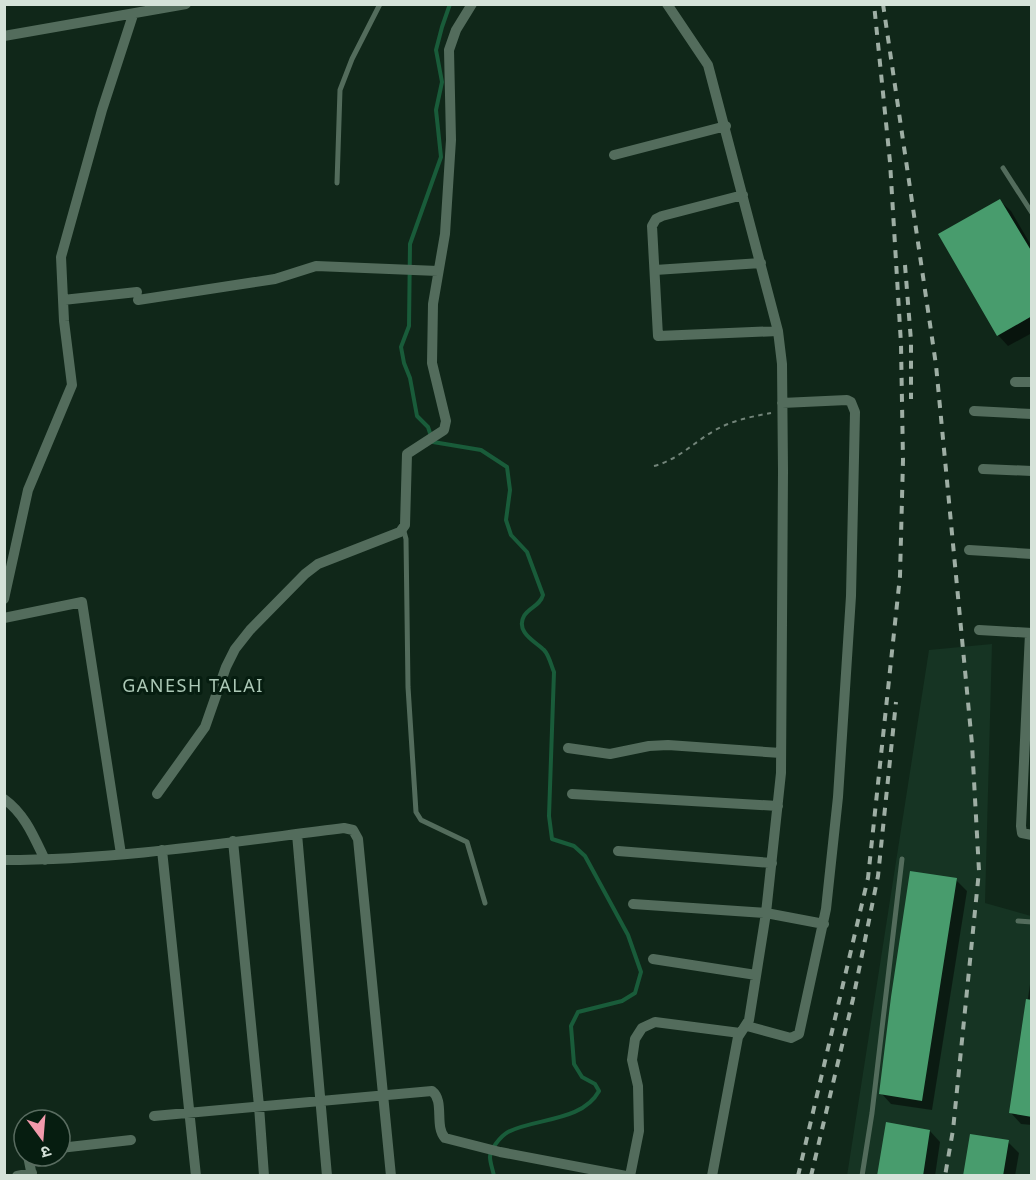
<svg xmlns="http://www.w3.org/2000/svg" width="1036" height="1180" font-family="Georgia,'Noto Sans Devanagari',serif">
  <rect width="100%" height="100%" fill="#102719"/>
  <path fill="#163423" d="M992,644L985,903L1031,916V1175L847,1176L929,650Z"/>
  <path fill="#0007" d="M1000,201L1011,211L1032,247V333L1008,346L998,335Z
    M956,880L967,891L932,1110L891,1104L881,1093Z
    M1032,971V1125L1021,1124L1011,1113Z
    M930,1131L940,1142L935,1176H879Z
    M1008,1142L1019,1153L1015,1176H964Z"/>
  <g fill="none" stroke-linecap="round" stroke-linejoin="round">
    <path stroke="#195c3a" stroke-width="4" d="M450,4L442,27L436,50L442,82L436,110L441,157L410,244L409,326L401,347L404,363L410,378L417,416L428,427L433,442L481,450L507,467L510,490L506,520L511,535L527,552L543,595C540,606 529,607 524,616C515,632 536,642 544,650C549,655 551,665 554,672L549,816L552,839L574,846L585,856L628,935L641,972L635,993L622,1001L578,1012L571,1026L574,1064L582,1077L595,1084L599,1091C582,1122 535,1118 508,1132C501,1136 490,1149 490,1157C490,1163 493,1170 494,1176"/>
  </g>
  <path fill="#489c6d" d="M1000,199L1032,252V316L997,336L938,234Z
    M910,871L957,878L922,1101L879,1094L891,997Z
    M1026,999L1032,1000V1117L1009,1113Z
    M886,1122L930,1130L923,1176H877Z
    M970,1134L1009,1140L1003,1176H963Z"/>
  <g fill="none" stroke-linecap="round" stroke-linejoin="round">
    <path stroke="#728479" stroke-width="2" stroke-dasharray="4.5 4.5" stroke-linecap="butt" d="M654,466C677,460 692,444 712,432C730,421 749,417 771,413"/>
    <path stroke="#536c5c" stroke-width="5" d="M1003,168L1032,213
      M337,183L340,90L352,59L380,4
      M403,528L406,539L408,687L416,812L421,820L467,842L485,903
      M1018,921L1032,922
      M862,1176L872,1113L902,859"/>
    <path stroke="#536c5c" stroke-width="10" d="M667,4L708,65L778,331L782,364L783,471L781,773L766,913L749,1020L738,1037L712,1176
      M4,36L186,4
      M614,155L726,126
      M743,195L662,216L656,219L652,226L658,336L778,331
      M655,270L761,263
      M63,300L137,292
      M138,300L275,279L316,266L438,271
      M1015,382H1032
      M974,411L1032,414
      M983,469L1032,471
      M969,550L1032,554
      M4,599L28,490L72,385L64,321L61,257L102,110L133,15
      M4,618L82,602L121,854
      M979,630L1032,633
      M1030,633L1021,826L1022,833L1032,835
      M568,748L610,754L649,746L668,745L781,753
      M157,794L205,727L226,667L235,649L250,630L305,574L318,564L400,532L405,525L407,454L444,430L446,421L432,363L433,304L445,234L451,140L449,50L456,30L472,4
      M572,794L778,806
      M4,799C25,814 34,837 45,860
      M297,834L327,1176
      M233,841L259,1106L264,1176
      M162,850L196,1176
      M618,851L772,863
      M4,860C118,860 231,842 344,828L353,830L358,839L391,1176
      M633,904L766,913L824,924
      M653,959L756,975
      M747,1026L791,1038L799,1034L826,909L838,797L851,596L855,412L851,402L847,400L782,403
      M154,1116L432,1091C445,1101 434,1126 445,1138L500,1152L626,1176
      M60,1148L131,1140
      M28,1156L32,1176
      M17,1176L32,1173
      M630,1176L639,1131L638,1086L632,1060L635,1039L642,1028L655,1022L740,1033"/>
    <path stroke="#9eaea4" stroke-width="4" stroke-dasharray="8 8" stroke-linecap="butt" d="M883,4L936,365L972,744L979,871L953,1130L945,1176
      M905,265L911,341V399
      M798,1176L868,878L900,576L903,460L901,344L890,162L874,4
      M811,1176L853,999L878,876L896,702"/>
  </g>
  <g text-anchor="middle" stroke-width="6" stroke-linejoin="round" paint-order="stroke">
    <g font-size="18" letter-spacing="1.5" fill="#acc8b6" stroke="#061d10">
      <text x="193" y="692">GANESH TALAI</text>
    </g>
  </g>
  <rect width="1036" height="1180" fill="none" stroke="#d5e2d9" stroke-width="12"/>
  <g transform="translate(42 1138) rotate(164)"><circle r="28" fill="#061d10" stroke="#596c60" stroke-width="1.5"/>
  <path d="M0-4.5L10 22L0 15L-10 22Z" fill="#f29aac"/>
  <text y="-9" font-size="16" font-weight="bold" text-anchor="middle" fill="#d5e2d9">उ</text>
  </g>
</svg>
